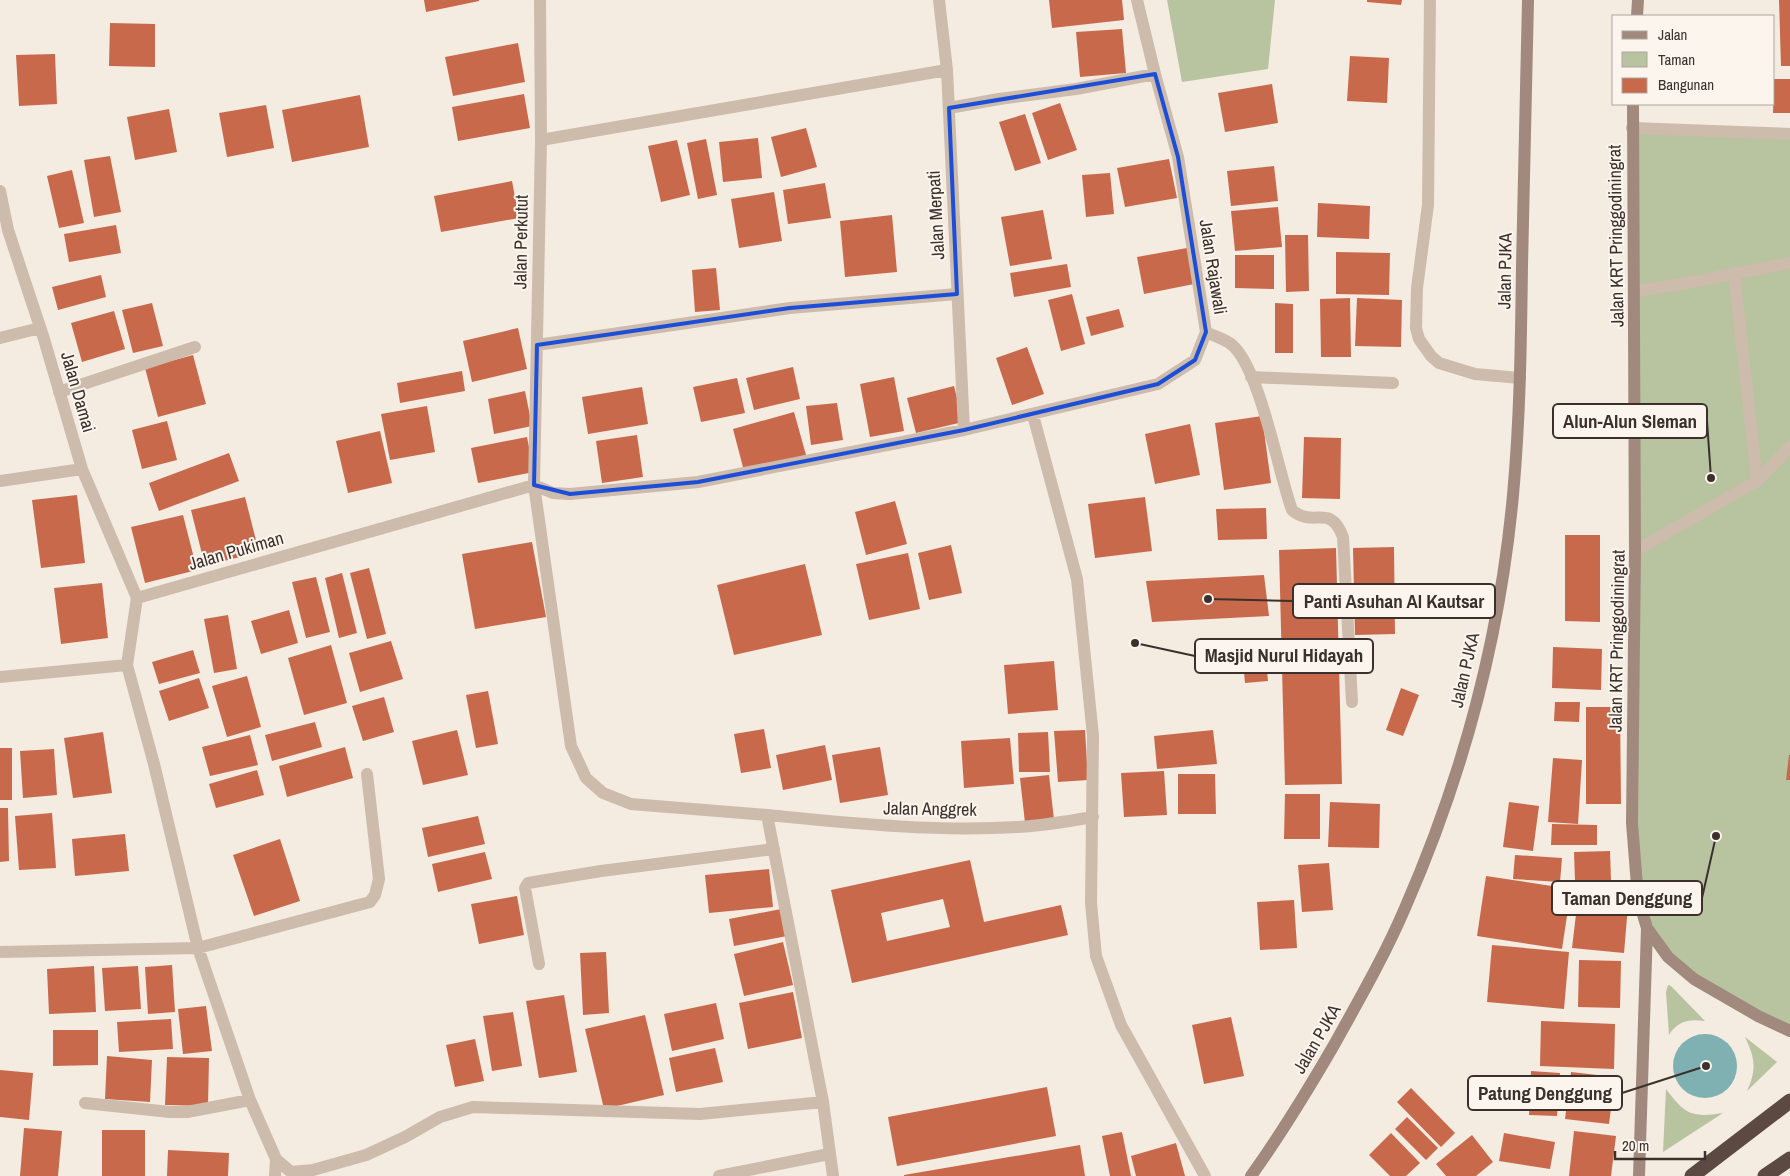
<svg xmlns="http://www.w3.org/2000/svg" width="1790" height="1176" font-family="'Archivo Narrow',sans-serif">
  <rect width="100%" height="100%" fill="#f4ebe1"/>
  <path fill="#b8c4a0" d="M1167,0H1275L1268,69L1182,82Z
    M1632,128L1790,133V1029L1668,957L1638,898Z
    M1668,985L1671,986L1705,1021C1688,1019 1678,1021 1669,1035L1666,992Z
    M1745,1037L1777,1062L1747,1091C1757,1069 1755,1058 1745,1037Z
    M1666,1089C1685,1114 1691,1118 1723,1113L1663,1152Z"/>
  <path fill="#7fb0b2" d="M1673 1066a32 32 0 1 1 64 0a32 32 0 1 1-64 0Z"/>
  <path fill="#c8694b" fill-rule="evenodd" d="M424,0H479V1L426,12Z
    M1049,0H1122L1124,20L1052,28Z
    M1367,0H1402L1401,5L1367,2Z
    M1779,0H1790V66H1781Z
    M110,23L155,24V67L109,66Z
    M1122,29L1126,73L1080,77L1076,32Z
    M518,43L525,82L453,96L445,57Z
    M55,54L57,104L19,106L16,55Z
    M1350,56L1389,58L1387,103L1347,101Z
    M1774,79H1790V113H1773Z
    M1272,84L1278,123L1225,132L1218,93Z
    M524,94L530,128L458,141L452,107Z
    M360,95L369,147L292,162L282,110Z
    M1060,103L1077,150L1048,160L1032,113Z
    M266,105L274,148L227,157L219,113Z
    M169,109L177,152L135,160L127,117Z
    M1025,114L1041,163L1015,171L999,122Z
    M806,128L817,167L781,177L771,137Z
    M758,138L762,178L723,182L719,142Z
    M706,139L717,195L698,199L687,143Z
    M677,140L690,195L661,202L648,146Z
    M110,156L121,212L94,217L84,160Z
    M1169,159L1177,198L1125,207L1117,168Z
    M1274,166L1278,201L1231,206L1227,171Z
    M72,170L84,223L59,228L47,176Z
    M1110,173L1114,214L1086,217L1082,175Z
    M512,181L519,218L441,232L434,196Z
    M825,183L831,218L788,224L783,190Z
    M774,192L782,241L739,248L731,199Z
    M1318,203L1370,206L1369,239L1317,237Z
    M1278,207L1282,247L1235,251L1231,211Z
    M1043,210L1052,259L1010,266L1001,217Z
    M892,215L897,272L845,277L840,221Z
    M116,225L121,253L69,262L64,234Z
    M1285,235H1308L1309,291L1286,292Z
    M1187,248L1194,284L1144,294L1137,257Z
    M1336,252L1390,253L1389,295L1336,294Z
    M1235,255H1274V289L1235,288Z
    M1067,264L1071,287L1014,297L1010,273Z
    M716,268L720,310L695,312L692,270Z
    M101,275L106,297L58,310L52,287Z
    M1072,294L1085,344L1061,351L1048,300Z
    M1350,298L1351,357H1321L1320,299Z
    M1357,298L1402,300L1401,347L1355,346Z
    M152,303L163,346L133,353L122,310Z
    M1275,303L1293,304V353H1275Z
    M1119,309L1124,327L1091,336L1086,317Z
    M114,311L125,349L82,362L71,323Z
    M518,328L527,369L472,382L463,341Z
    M1027,347L1044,394L1012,405L996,358Z
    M193,355L206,404L158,417L145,368Z
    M793,367L800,399L754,410L746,378Z
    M462,371L465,391L400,403L397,383Z
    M894,377L904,431L870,437L860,384Z
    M737,378L745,413L701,422L693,387Z
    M954,386L963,422L916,433L907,398Z
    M642,387L648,424L588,434L582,397Z
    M525,391L532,426L494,434L488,399Z
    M837,403L843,440L811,445L806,406Z
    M427,406L435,452L390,460L381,414Z
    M794,412L806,455L744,471L733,429Z
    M1262,416L1271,483L1224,490L1215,423Z
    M167,421L177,460L142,469L132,430Z
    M1190,424L1200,475L1155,484L1145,434Z
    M380,431L392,483L348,493L336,441Z
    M637,435L643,477L602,483L596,441Z
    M527,437L534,472L478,483L471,448Z
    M1304,437L1341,438L1340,499L1302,498Z
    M229,453L239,481L159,511L149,483Z
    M77,495L85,563L41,568L32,500Z
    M245,497L259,552L205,566L191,510Z
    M1145,497L1152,551L1095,558L1088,504Z
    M895,501L907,544L866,555L855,512Z
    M1266,508L1267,539L1218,540L1216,509Z
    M183,515L197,570L145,583L131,527Z
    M1565,535H1600V622L1565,621Z
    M532,542L546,617L475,629L462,554Z
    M951,545L962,593L929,600L918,553Z
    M1394,547L1395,634L1355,635L1353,548Z
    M1336,548L1342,784L1285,785L1279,550Z
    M908,553L920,609L869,620L856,564Z
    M805,564L822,635L734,655L717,585Z
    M369,568L386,634L367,639L350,573Z
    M342,573L357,633L339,638L325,578Z
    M1264,575L1269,616L1152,622L1146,581Z
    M316,577L330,632L306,638L292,582Z
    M102,583L108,638L61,644L54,588Z
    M289,610L298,643L261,654L251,621Z
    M228,615L237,669L214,673L204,619Z
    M391,641L403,679L360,692L349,653Z
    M331,645L347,703L304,715L288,658Z
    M1553,647L1602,649L1601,690L1552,688Z
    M1265,649L1268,681L1245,683L1242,651Z
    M193,650L200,673L159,684L152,662Z
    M1054,661L1058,710L1008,714L1004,665Z
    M247,676L261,727L227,737L212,686Z
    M199,678L209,708L169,721L159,691Z
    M1401,688L1419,695L1403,736L1386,730Z
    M488,691L498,744L476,748L466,695Z
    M384,697L394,732L363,741L352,706Z
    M1555,702H1580L1579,722L1554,721Z
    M1586,707H1620L1621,804H1586Z
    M315,722L322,747L272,761L265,735Z
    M764,729L771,768L741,773L734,734Z
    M457,730L468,775L423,785L412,741Z
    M1085,730L1088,780L1058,782L1054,731Z
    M1213,730L1217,764L1157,769L1154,736Z
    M103,732L112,793L73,798L64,738Z
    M1048,732L1050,772H1019L1018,733Z
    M250,735L258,765L210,776L202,747Z
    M1010,738L1014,784L964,788L961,741Z
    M825,745L832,780L783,790L776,755Z
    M345,747L353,778L287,797L279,766Z
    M880,747L888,795L840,803L832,755Z
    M0,748H12V800H0Z
    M54,749L57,795L23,798L20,751Z
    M1789,755H1790V780H1786Z
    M1553,758L1582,760L1578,824L1548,822Z
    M257,770L264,795L216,808L209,784Z
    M1164,771L1167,815L1124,817L1121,773Z
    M1178,774H1215L1216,814H1178Z
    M1049,775L1054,820L1025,823L1020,778Z
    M1285,794H1320V839H1284Z
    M1330,802L1380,804L1379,848L1328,847Z
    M1509,802L1539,806L1533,851L1503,847Z
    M0,808H8L9,861L0,862Z
    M52,813L56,868L19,870L15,816Z
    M478,816L485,844L428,857L422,828Z
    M1552,824L1597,825V845H1551Z
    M125,834L129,871L75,876L72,839Z
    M280,839L300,901L254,916L233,855Z
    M1610,851L1611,881H1575L1574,852Z
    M485,852L492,879L438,892L432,864Z
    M1515,855L1562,858L1560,882L1513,879Z
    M970,860L984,922L1061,905L1068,935L852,983L831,890ZM943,899L950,927L887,941L881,913Z
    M1329,863L1333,910L1302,912L1298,865Z
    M769,869L773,907L709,913L705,875Z
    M1486,876L1571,889L1562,949L1477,936Z
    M1579,889L1629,894L1624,953L1572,948Z
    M517,896L524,935L479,944L471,904Z
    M1294,900L1297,948L1260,950L1257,902Z
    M781,909L787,936L734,946L729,919Z
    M783,942L793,985L744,996L734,954Z
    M1492,945L1569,952L1564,1009L1487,1002Z
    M606,952L609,1013L583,1015L580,953Z
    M1579,960L1621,961L1620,1008L1578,1007Z
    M172,965L175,1012L148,1014L145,967Z
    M94,966L96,1012L49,1014L47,969Z
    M138,966L141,1009L105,1011L102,968Z
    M793,992L802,1038L748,1049L739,1003Z
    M564,995L577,1072L539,1078L526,1001Z
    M716,1003L724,1039L672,1051L664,1014Z
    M206,1006L212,1051L183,1054L178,1009Z
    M513,1012L522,1066L492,1071L483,1016Z
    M645,1015L664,1095L604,1109L585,1029Z
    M1231,1017L1244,1076L1204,1084L1192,1025Z
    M171,1019L173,1049L119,1052L117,1022Z
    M1541,1021L1615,1024L1614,1069L1540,1066Z
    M53,1030H98V1065L53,1066Z
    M475,1039L484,1081L455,1087L446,1045Z
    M715,1048L723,1082L676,1092L669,1058Z
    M107,1056L152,1060L150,1102L105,1099Z
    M167,1057L209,1058L208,1106L165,1105Z
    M0,1070L33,1073L29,1120L0,1117Z
    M1531,1071L1560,1073L1557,1116L1529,1115Z
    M1571,1072L1615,1077L1609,1124L1565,1119Z
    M1047,1087L1056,1136L897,1166L888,1117Z
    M1411,1088L1455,1133L1441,1147L1397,1102Z
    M1407,1117L1438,1148L1426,1160L1395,1129Z
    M24,1128L62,1131L58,1176H20Z
    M102,1130H145V1176H102Z
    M1574,1131L1616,1136L1611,1176H1569Z
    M1122,1132L1131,1176H1110L1102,1136Z
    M1391,1133L1420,1163L1406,1176H1390L1369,1155Z
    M1504,1133L1555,1142L1550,1169L1499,1161Z
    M1472,1135L1493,1162L1476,1176H1446L1436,1164Z
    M1176,1143L1185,1176H1136L1131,1156Z
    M1080,1145L1085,1176H904V1175Z
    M168,1150L229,1153L228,1176H167Z"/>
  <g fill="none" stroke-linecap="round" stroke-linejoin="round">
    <path stroke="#cdbbac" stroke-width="12" d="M1734,273L1757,481
      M1635,291L1681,284L1790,263
      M1635,551L1757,481L1790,447"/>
    <path stroke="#cdbbac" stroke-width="12" d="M939,0L947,70L964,430
      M1430,0L1428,205L1417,288L1416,328L1419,339L1431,356L1439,363L1475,374L1520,378
      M949,108L999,99L1076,89L1155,74
      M1632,128L1790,134
      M541,140L947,70
      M0,191L8,230L44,339L82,469L137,598
      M1206,332C1214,336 1224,339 1231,344C1260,367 1278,472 1292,510C1314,529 1330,502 1343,537L1352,702
      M0,338L40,328
      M537,345L790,308L957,294
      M1251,377L1393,383
      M59,392L195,347
      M1033,415L1077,579L1093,736L1091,903L1096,956L1121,1025L1205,1176
      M0,481L82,469
      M127,665L154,764L198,948L250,1100L276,1159L291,1172L313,1170L366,1155L405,1137L440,1117L473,1107L700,1114L823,1102
      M0,677L127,665L137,598L534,485L541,140L540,0
      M767,815C850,823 933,832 1017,827C1042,826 1068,821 1093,817
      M0,952L198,948L370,902L375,895L379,879L367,774
      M539,964L525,888L528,883L601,871L774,849
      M85,1103L170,1112H187L250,1100
      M275,1176L276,1159
      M719,1176L829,1154
      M833,1176L823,1102L767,815L631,804L603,793L586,778L571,746L534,485L553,493L570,494L698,482L964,430L1158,384L1195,360L1206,332L1178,157L1155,74L1137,0"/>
    <path stroke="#a18a7d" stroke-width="12" d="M1637,16L1638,0
      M1633,104L1635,551L1632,823L1638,898L1647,928L1639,1176
      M1647,928L1668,957L1694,979L1758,1016L1790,1031
      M1251,1176C1281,1134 1308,1090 1334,1045C1359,1000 1385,955 1405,908C1462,778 1500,637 1513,495C1520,419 1521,343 1522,266C1524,178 1526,89 1528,0"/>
    <path stroke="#5c4a42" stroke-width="15" d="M1692,1176L1790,1101
      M1765,1176L1790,1159"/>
  </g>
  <path fill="none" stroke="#1d4ed8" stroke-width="4" stroke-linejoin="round" d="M1155,74L1178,157L1206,332L1195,360L1158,384L964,430L698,482L570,494L534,485L537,345L790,308L957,294L949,108Z"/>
  <g text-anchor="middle" stroke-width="4" stroke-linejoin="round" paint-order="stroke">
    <g font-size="18" fill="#3b302b" stroke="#fbf5ee">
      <text transform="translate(936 215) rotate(-93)" y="6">Jalan Merpati</text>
      <text transform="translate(1616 236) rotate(-91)" y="6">Jalan KRT Pringgodiningrat</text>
      <text transform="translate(521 242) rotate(-89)" y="6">Jalan Perkutut</text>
      <text transform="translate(1213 267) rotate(81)" y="6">Jalan Rajawali</text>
      <text transform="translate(1505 271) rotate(-89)" y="6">Jalan PJKA</text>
      <text transform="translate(78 392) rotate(74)" y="6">Jalan Damai</text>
      <text transform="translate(236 551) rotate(-16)" y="6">Jalan Pukiman</text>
      <text transform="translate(1617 641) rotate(-89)" y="6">Jalan KRT Pringgodiningrat</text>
      <text transform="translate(1465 670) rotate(-77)" y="6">Jalan PJKA</text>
      <text transform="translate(930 809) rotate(1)" y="6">Jalan Anggrek</text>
      <text transform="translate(1317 1039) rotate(-60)" y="6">Jalan PJKA</text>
    </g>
  </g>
  <path fill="none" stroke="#3b302b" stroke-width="2" d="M1711 478L1707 421M1208 599L1293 601M1135 643L1195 656M1716 836L1702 898M1706 1066L1622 1093"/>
  <g fill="#3b302b" stroke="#fbf5ee" stroke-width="2">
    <circle cx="1711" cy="478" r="5"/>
    <circle cx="1208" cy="599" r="5"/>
    <circle cx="1135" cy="643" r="5"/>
    <circle cx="1716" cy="836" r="5"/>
    <circle cx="1706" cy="1066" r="5"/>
  </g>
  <g fill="#fbf5ee" stroke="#3b302b" stroke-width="2">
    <rect x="1553" y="404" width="154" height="34" rx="5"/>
    <rect x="1293" y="584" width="202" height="34" rx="5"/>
    <rect x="1195" y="639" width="178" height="34" rx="5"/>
    <rect x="1552" y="881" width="150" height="34" rx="5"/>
    <rect x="1468" y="1076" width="154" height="34" rx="5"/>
  </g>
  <g font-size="19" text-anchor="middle" font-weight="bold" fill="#3b302b">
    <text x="1630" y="428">Alun-Alun Sleman</text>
    <text x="1394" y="608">Panti Asuhan Al Kautsar</text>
    <text x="1284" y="662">Masjid Nurul Hidayah</text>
    <text x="1627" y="905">Taman Denggung</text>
    <text x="1545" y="1100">Patung Denggung</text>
  </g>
  <rect x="1612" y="15" width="162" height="90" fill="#fbf5ee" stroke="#aea6a0"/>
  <rect x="1622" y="31" width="25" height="8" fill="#a18a7d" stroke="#aea6a0"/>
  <text x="1658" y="40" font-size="15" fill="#3b302b">Jalan</text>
  <rect x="1622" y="52" width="25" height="15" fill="#b8c4a0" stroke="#aea6a0"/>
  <text x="1658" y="65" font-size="15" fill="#3b302b">Taman</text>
  <rect x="1622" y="78" width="25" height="15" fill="#c8694b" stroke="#aea6a0"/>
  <text x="1658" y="90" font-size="15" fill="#3b302b">Bangunan</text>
  <path d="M1615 1151v8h90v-8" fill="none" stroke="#3b302b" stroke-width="2.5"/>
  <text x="1622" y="1151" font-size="15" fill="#3b302b" stroke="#fbf5ee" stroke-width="4" paint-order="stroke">20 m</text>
</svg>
